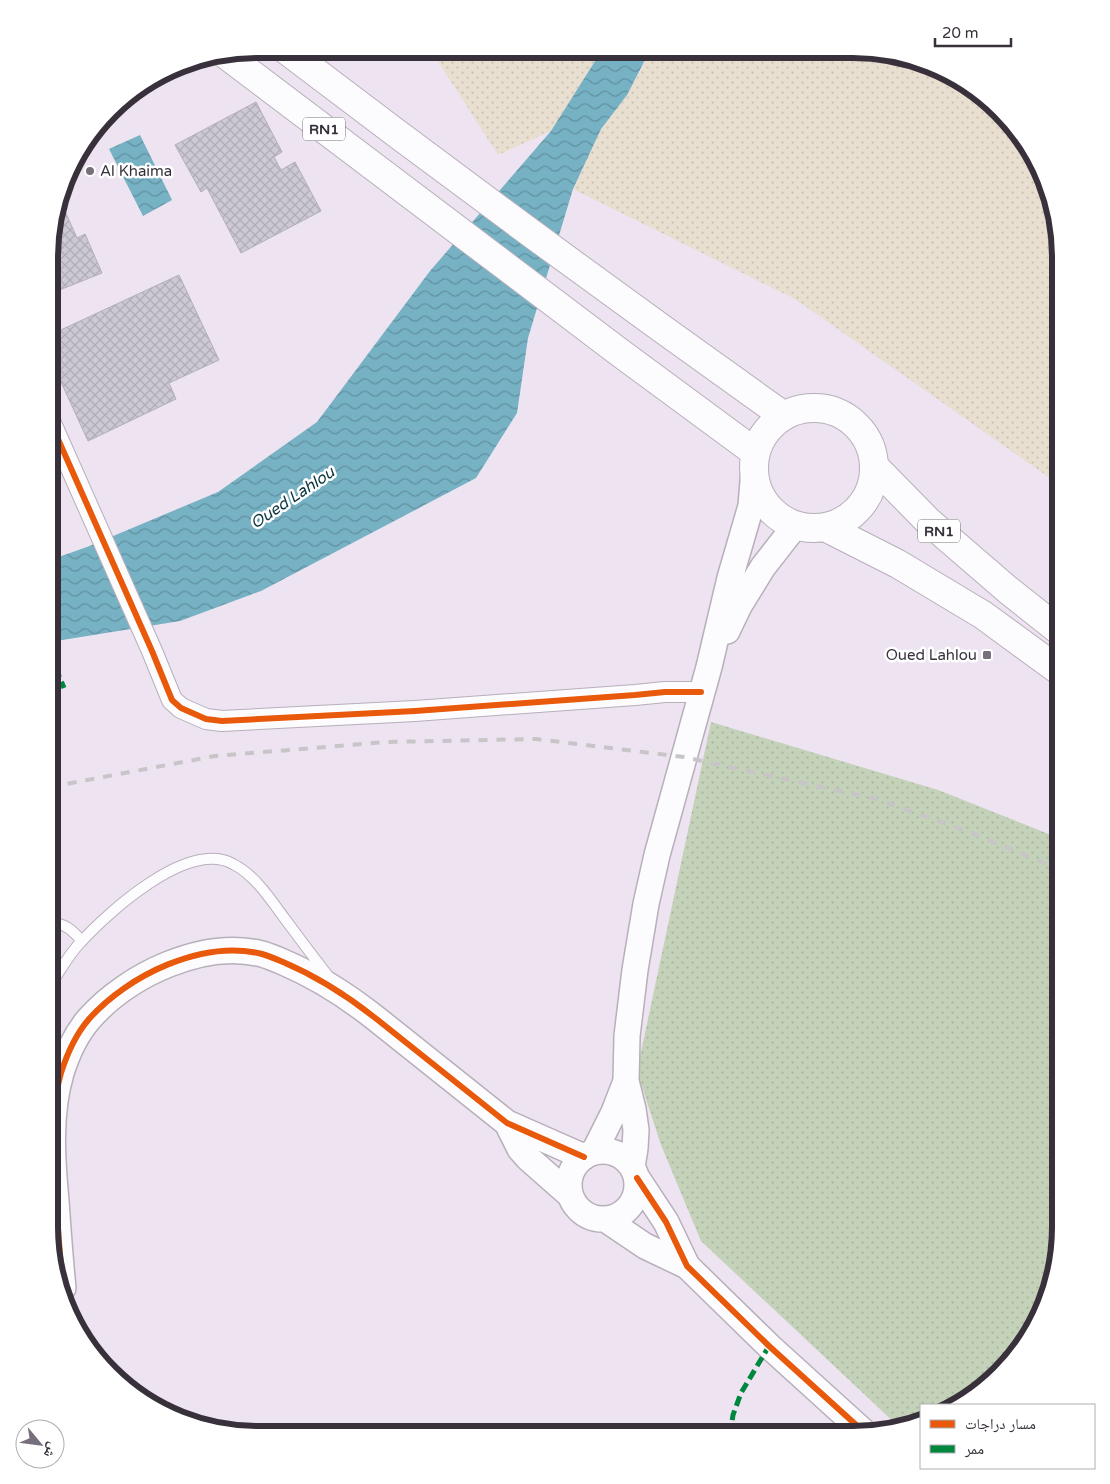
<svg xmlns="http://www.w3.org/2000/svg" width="1110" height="1484" font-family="'Varela Round','Noto Naskh Arabic',sans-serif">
  <defs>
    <pattern id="grass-dots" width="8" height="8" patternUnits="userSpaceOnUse" patternTransform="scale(1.25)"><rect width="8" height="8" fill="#c3d2b8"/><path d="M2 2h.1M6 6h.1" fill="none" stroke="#a8b59f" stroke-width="1.8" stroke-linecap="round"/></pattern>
    <pattern id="sand-dots" width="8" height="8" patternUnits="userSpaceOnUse" patternTransform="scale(1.25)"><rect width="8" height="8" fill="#e9dfd1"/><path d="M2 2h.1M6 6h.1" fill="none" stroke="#c9c0b4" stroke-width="1.8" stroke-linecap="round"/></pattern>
    <pattern id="water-waves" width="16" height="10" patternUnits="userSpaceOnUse" patternTransform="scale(1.25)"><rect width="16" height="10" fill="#76b1c4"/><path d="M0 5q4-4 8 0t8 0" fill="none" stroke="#6291a0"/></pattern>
    <pattern id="building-cross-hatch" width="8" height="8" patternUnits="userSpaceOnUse" patternTransform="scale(1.25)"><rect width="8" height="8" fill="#cdc9d4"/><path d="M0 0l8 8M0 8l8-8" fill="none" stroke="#b1adb7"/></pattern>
  </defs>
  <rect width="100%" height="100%" fill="#ede3f1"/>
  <path fill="url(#grass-dots)" d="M711,722L938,790L1061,839V1241L1050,1295L1026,1343L990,1384L958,1405H921V1419L897,1425L701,1241L661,1145L637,1071Z"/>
  <path fill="url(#sand-dots)" d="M430,49L602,50L551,131L498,155Z
    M647,50L881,51L969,84L1010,120L1040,164L1061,256V486L795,299L573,189C582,169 590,148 601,129C616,103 642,81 647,50Z"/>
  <path fill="url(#water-waves)" d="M602,50H647L645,60L627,95L601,129L573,189L528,338L517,413L476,478L261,591L180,621L50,642V560L87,547L218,492L317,422L430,271L551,131Z
    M140,135L172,200L143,216L109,149Z"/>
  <path fill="url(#building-cross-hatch)" stroke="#b4afbb" d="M256,102L282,152L274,157L281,170L295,162L321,211L241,253L207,188L201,192L175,145Z
    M60,200L77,238L85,234L102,273L52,293L51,229Z
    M179,275L219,360L169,383L176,399L88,441L50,358V335Z"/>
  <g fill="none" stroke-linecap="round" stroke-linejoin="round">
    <g stroke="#b7afba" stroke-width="12">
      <path id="service" d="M49,922C66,924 71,929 82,941
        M49,989L51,984C60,971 68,956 79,944C107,913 188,839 233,864C255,875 271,900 285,919C300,939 314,958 329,977
        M49,1056L59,1071"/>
    </g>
    <g stroke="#b7afba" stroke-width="22">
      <path id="minor" d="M50,421L152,651L172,700L181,708L206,719L222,721L415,711L635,695L665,692H701"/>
    </g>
    <g stroke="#b7afba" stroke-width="28">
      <path id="tertiary" d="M727,631L739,606L763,567L795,526
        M507,1123L520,1149L528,1158L570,1195
        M569 1185a34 34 0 1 1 68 0a34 34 0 1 1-68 0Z
        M594,1152L614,1112L626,1081
        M632,1167L635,1148L636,1130L633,1109L626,1081L627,1036L635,970L646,904L657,855L709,667L730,578L751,506L754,469
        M637,1178L666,1222L687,1266L769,1346L865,1433
        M605,1219L645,1246L687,1266
        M63,1288C60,1259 58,1230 56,1201C52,1158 49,1114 61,1073C67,1054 76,1034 89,1019C128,975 203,939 262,954C269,956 276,959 283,962C316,976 346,995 374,1017L507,1123L584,1157"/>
    </g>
    <g stroke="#b7afba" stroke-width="30">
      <path id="primary" d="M285,49C449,174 615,296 784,416
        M225,54L619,352L756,453
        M754 468a60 60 0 1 1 120 0a60 60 0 1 1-120 0Z
        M875,467L928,521L1008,590L1061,632
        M827,528L898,564L983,615L1061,672"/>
    </g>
    <use href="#service" stroke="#fcfbfd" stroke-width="10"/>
    <use href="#minor" stroke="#fcfbfd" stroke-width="20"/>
    <use href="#tertiary" stroke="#fcfbfd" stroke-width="25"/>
    <use href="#primary" stroke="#fcfbfd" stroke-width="28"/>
    <path stroke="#c8c5c8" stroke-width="4" stroke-dasharray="9 9" stroke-linecap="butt" d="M50,787L215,756L387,742L536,739L684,757L876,799L964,830L1040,861L1061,871"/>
    <path stroke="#00873e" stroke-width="5" stroke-dasharray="10 5" stroke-linecap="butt" d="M50,654L64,688
      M730,1435L733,1415L741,1393L769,1346"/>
    <g stroke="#fff" stroke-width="9">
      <path id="cycleway" d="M50,421L152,651L172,700L181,708L206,719L222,721L415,711L635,695L665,692H701
        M637,1178L666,1222L687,1266L769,1346L865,1433
        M63,1288C60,1259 58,1230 56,1201C52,1158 49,1114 61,1073C67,1054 76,1034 89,1019C128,975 203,939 262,954C269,956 276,959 283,962C316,976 346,995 374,1017L507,1123L584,1157"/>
    </g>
    <use href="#cycleway" stroke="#e8590c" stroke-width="6"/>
  </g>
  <g fill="#776f7b" stroke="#fff" stroke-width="2">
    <circle cx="90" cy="171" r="5"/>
    <rect x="982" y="650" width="10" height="10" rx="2.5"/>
  </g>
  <g text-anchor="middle" stroke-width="5" stroke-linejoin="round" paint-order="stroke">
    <g fill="#fff" stroke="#746f76" stroke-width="1">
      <rect x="303" y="117.5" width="42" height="23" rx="4"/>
      <rect x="918" y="519.5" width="42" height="23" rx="4"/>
    </g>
    <g font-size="14" font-weight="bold" fill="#38313b">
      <text x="324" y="134">RN1</text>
      <text x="939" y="536">RN1</text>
    </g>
    <g font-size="15" fill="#38313b" stroke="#fff" text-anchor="start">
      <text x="100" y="176">Al Khaima</text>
      <text x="977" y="660" text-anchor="end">Oued Lahlou</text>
    </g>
    <g font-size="16" font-style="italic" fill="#0c363f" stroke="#fff">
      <text transform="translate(292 497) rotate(-34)" y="6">Oued Lahlou</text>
    </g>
  </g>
  <path d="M0 0H1110V1484H0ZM257 58H853A199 199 0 0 1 1052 257V1227A199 199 0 0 1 853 1426H257A199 199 0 0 1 58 1227V257A199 199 0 0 1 257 58Z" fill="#fff" fill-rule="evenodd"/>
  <path fill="none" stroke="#38313b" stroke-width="6" d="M257 58H853A199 199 0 0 1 1052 257V1227A199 199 0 0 1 853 1426H257A199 199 0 0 1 58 1227V257A199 199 0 0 1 257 58Z"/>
  <rect x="920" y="1404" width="175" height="65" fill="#ffffff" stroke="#afadb1"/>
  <rect x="930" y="1420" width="25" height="8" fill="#e8590c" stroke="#afadb1"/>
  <text x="965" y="1429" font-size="15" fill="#38313b">مسار دراجات</text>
  <rect x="930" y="1445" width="25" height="8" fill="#00873e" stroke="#afadb1"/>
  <text x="965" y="1454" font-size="15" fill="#38313b">ممر</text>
  <g transform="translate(40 1444) rotate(119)"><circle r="24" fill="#ffffff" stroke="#afadb1"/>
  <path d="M0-4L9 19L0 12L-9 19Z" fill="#776f7b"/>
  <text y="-8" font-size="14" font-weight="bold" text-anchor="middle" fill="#38313b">ش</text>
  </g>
  <path d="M935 38v8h76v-8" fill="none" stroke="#38313b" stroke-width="2.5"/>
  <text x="942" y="38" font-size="15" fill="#38313b" stroke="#ffffff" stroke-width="4" paint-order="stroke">20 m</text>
</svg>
